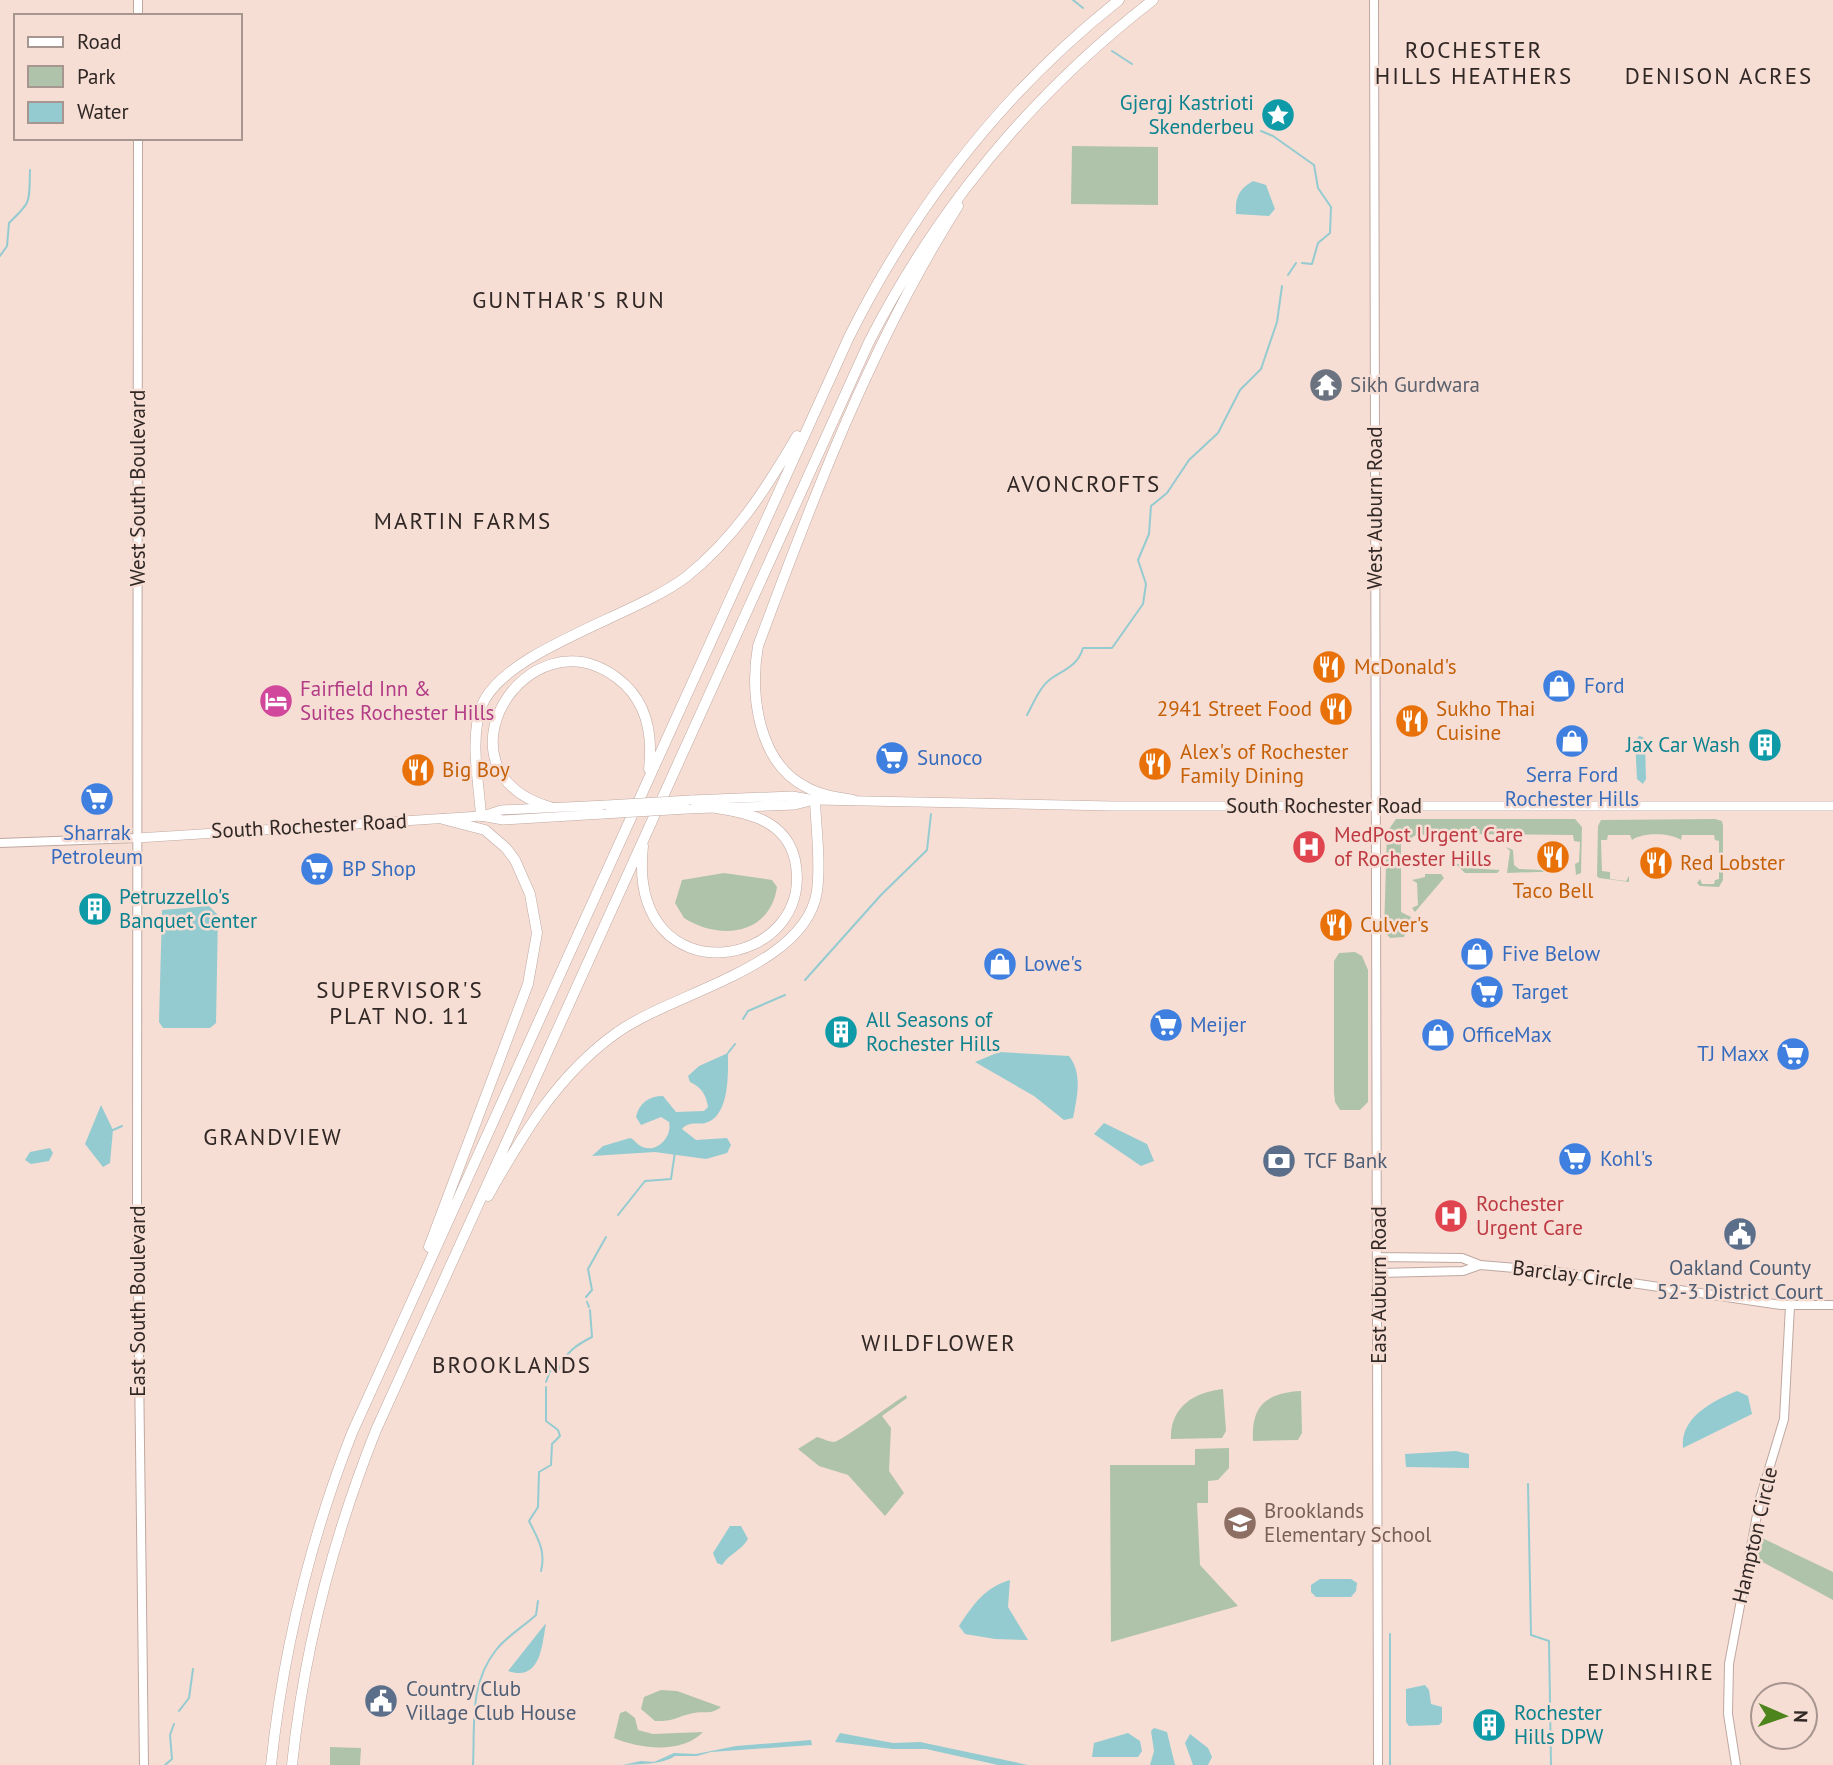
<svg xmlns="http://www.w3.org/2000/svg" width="1833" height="1765" font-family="'PT Sans',sans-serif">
  <rect width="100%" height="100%" fill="#f6ded5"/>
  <path fill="#afc3ab" d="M1072,146L1158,147V205L1071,204Z
    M1396,819H1575L1582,827L1581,873L1576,875L1575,864L1579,862L1580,842L1574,841L1573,835L1459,834L1457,840L1444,834L1416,835L1401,844V912L1411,917L1404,937L1390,938L1384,931L1387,832Z
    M1715,819L1722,821L1723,826V880L1719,887L1700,886L1697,883L1700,879L1702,884H1714L1715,880L1719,879V841L1715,840L1714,835H1682L1681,840C1670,833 1644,832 1632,840L1630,835H1608L1607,840H1601L1602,871L1610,872V879L1626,881L1629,876V882L1599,878L1597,876L1598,826L1601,820Z
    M1506,847L1513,850L1514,865L1519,869L1566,871L1507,873L1510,851Z
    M1456,864H1466V868L1500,870L1497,873H1465Z
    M724,873L772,880L777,887C770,935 720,941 684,918L675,903L682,880Z
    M1425,874H1441L1444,878L1415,912L1412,908L1418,905L1417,883L1412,880L1425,877Z
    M1355,952L1362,956L1368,970V1102L1360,1110H1340L1335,1102L1334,1093V961L1339,953Z
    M1223,1389L1226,1431L1222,1438L1171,1439C1170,1407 1194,1392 1223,1389Z
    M1301,1391L1302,1433L1298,1440L1253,1441C1251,1405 1267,1393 1301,1391Z
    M906,1395L907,1398L882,1416L891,1428L889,1471L904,1493L885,1516L848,1475L819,1466L798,1449L817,1437C822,1438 829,1442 834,1442C842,1441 894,1402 906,1395Z
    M1229,1448V1468L1218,1480L1208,1481V1503H1197L1200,1565L1238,1606L1111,1642L1110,1465H1195V1449Z
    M1762,1538L1833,1572V1600L1757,1559Z
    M661,1690L677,1691L721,1707C711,1715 705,1711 694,1713C677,1716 675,1722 655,1721L641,1709L644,1697Z
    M626,1711L635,1718L638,1730L653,1734L703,1732C683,1754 639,1749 614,1738L620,1713Z
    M330,1747L361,1748L360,1765H330Z"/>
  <path fill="#94cbd0" d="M1253,181L1266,185L1275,209L1269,216L1236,214C1235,197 1239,189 1253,181Z
    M1639,736L1643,737L1645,742L1646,779L1643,784L1637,779L1635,741Z
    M209,906L218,915L216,1023L210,1028H163L159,1022L162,910Z
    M999,1052L1069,1056C1083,1074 1077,1097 1073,1118L1064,1120L1034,1096L975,1062Z
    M728,1053C728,1072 730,1113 708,1122C699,1126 690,1120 682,1129L696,1140L727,1138L731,1145L727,1153L706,1159L655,1152L592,1156L603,1146L630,1138C634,1139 636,1143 639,1145C655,1156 673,1137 669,1122L661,1117L641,1125L636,1117C639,1103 649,1096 663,1096L676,1112L704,1111L708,1107C706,1094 701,1087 690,1082L688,1076L699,1066Z
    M101,1105L113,1130L110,1163L103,1167L85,1144Z
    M1104,1123L1147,1144L1154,1161L1141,1166L1094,1134Z
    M50,1148L53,1153L49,1161L31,1164L25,1160L30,1152Z
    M1737,1391L1748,1396L1752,1414L1683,1448C1680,1417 1713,1401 1737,1391Z
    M1456,1451L1469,1454V1468L1406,1467L1405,1454Z
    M730,1526H741L748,1539C741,1551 730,1553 722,1565L717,1563L713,1553Z
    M1320,1579H1351L1357,1583L1356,1591L1351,1597H1316L1311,1592V1585Z
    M1010,1580L1008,1607L1028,1640L995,1639L965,1634L959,1626C973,1605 985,1587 1010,1580Z
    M546,1623C542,1645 541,1682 508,1671Z
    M1425,1685L1429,1690L1431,1704L1442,1707V1722L1439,1725L1409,1726L1406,1722V1689Z
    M1154,1728L1167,1732L1175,1765H1150L1154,1751L1151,1731Z
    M840,1733L893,1743L920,1742L1028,1765H998L926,1749H893L835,1742Z
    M1128,1733L1140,1741L1142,1751L1138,1757H1092L1094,1743Z
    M1190,1734L1208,1748L1212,1757L1208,1765H1193L1185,1743Z
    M811,1740L812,1745L711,1752L697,1756H675C662,1765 639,1764 622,1765L641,1761L654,1762L674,1753L696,1754L736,1746Z"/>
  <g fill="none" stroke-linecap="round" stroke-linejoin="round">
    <path stroke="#94cbd0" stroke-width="2" d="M1073,0L1083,8
      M1112,51L1132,64
      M1261,131L1273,136L1314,165L1318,188L1331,207L1330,233L1318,243L1312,264L1302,263
      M0,256L7,246L9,223C32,201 29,203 30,170
      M1288,275L1296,263
      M1027,715C1034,702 1040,686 1052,678C1066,669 1078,665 1083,648H1112L1143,604L1146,584L1138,560L1149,534L1151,506L1167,493L1189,460L1218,433L1240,390L1261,369L1277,322L1282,286
      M805,980L881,895L927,850L931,814
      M743,1019L748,1011L785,995
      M728,1053L735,1044
      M113,1130L122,1126
      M618,1215L645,1181L671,1179L675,1152
      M586,1297L592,1290L588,1269L606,1237
      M587,1302L589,1307
      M546,1382L550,1371L559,1369C565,1353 576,1345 592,1337L590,1310
      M1528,1484L1531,1635L1549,1641L1551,1765
      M541,1571C546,1551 538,1539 529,1521L538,1507L539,1472L551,1465L552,1444L560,1436L558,1430L546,1421V1387
      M179,1711L189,1698L193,1669
      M165,1765L172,1759L170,1735L174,1724
      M473,1765C475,1725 469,1684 496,1650C507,1636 523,1627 536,1615L538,1601
      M1390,1765V1634"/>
    <g stroke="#bfa8a0" stroke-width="10">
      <path id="secondary" d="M1374,0L1378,1765
        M138,16V0
        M138,138L137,1204L144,1765
        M0,843L137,838
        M1378,1257L1462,1258L1480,1265L1551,1271L1781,1305H1833
        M1379,1273L1463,1271L1480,1265
        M1736,1765L1728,1714L1729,1664L1760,1499L1784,1419L1790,1306"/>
    </g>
    <g stroke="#bfa8a0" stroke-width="10">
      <path id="primary" d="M691,800L792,796L815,800L1112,806H1833
        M687,809L795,805L810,801
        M483,816L501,810L607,805
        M137,838L481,816L503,820L603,814"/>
    </g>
    <g stroke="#bfa8a0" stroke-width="11">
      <path id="highway" d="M853,800C837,797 820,795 806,787C757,762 750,693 758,646C814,495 872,342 958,206
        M550,807C427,771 527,610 617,678C647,700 653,734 649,769
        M481,816C479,782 469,738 482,705C505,650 635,616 686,577C735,538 766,489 797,436
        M643,846C626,1001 818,970 795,860C786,821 750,813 716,808
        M488,1196C523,1134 557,1076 615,1034C672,992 806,968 817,891C821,862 816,829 815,800
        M429,1247L528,984L537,933L530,894L515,860L506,848L485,830L443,819
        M271,1765C283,1651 310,1540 352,1433L849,337C914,207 1004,91 1119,0
        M292,1765C304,1649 333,1538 376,1430L869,342C938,207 1033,93 1153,0"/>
    </g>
    <use href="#secondary" stroke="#fff" stroke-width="8"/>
    <use href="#primary" stroke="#fff" stroke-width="9"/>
    <use href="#highway" stroke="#fff" stroke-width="10"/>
    <g stroke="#bfa8a0" stroke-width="10" stroke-linecap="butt">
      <path id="primary-bridge" d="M607,805L691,800
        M603,814L687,809"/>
    </g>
    <use href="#primary-bridge" stroke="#fff" stroke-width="9"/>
  </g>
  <defs>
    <g id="sight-disc" transform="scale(1.75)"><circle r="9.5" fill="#0f9aa8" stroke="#f6ded5"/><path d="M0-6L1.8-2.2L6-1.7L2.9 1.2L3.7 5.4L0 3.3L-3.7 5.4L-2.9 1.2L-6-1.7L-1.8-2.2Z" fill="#fff"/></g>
    <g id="temple-disc" transform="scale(1.75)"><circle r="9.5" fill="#6b7280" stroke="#f6ded5"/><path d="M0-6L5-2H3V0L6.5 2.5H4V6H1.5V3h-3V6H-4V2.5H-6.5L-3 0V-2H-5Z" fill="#fff"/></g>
    <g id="restaurant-disc" transform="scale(1.75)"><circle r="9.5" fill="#e8710a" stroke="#f6ded5"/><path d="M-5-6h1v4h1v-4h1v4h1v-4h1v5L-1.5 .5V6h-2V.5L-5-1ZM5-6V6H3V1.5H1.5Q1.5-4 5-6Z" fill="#fff"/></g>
    <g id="shop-disc" transform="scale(1.75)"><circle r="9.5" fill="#3f7fe0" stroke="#f6ded5"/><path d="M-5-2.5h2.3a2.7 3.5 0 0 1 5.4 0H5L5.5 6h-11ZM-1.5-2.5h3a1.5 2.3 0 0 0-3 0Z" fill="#fff"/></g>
    <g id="hotel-disc" transform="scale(1.75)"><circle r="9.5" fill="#d1479c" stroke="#f6ded5"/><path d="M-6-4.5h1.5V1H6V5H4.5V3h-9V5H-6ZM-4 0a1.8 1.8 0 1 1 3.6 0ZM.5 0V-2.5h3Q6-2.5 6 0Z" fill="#fff"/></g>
    <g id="building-disc" transform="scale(1.75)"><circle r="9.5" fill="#0f9aa8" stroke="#f6ded5"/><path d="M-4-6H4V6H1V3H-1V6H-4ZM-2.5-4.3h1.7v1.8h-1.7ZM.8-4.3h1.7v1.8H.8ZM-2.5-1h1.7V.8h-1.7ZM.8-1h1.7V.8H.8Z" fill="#fff"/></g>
    <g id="supermarket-disc" transform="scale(1.75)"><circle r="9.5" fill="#3f7fe0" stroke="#f6ded5"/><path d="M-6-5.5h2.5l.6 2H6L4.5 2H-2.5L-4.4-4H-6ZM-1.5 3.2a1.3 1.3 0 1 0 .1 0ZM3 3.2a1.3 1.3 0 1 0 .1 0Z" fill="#fff"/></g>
    <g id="hospital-disc" transform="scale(1.75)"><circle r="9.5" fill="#e0444e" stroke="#f6ded5"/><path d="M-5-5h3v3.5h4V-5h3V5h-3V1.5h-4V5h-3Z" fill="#fff"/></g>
    <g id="bank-disc" transform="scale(1.75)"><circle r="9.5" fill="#5c6f8a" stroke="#f6ded5"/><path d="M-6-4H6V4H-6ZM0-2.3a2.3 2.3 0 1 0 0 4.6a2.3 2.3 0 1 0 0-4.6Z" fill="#fff"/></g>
    <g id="civic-disc" transform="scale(1.75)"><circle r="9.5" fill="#5c6f8a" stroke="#f6ded5"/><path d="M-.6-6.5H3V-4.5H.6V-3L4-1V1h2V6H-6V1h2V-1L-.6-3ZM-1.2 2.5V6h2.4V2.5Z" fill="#fff"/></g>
    <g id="school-disc" transform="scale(1.75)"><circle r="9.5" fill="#8d6e63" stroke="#f6ded5"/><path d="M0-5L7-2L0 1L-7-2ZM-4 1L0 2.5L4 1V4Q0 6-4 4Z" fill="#fff"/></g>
  </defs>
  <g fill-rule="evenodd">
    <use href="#sight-disc" x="1278" y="115"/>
    <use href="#temple-disc" x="1326" y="385"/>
    <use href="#restaurant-disc" x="1329" y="667"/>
    <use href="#shop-disc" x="1559" y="686"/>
    <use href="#hotel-disc" x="276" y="701"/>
    <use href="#restaurant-disc" x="1336" y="709"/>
    <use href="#restaurant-disc" x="1412" y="721"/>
    <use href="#shop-disc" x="1572" y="741"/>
    <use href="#building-disc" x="1765" y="745"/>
    <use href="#supermarket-disc" x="892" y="758"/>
    <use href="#restaurant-disc" x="1155" y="764"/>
    <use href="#restaurant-disc" x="418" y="770"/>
    <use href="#supermarket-disc" x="97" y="799"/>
    <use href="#hospital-disc" x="1309" y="847"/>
    <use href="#restaurant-disc" x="1553" y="857"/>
    <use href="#restaurant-disc" x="1656" y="863"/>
    <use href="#supermarket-disc" x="317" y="869"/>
    <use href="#building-disc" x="95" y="909"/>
    <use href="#restaurant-disc" x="1336" y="925"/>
    <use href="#shop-disc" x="1477" y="954"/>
    <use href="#shop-disc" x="1000" y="964"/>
    <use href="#supermarket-disc" x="1487" y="992"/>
    <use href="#supermarket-disc" x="1166" y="1025"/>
    <use href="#building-disc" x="841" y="1032"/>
    <use href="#shop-disc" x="1438" y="1035"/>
    <use href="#supermarket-disc" x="1793" y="1054"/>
    <use href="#supermarket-disc" x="1575" y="1159"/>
    <use href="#bank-disc" x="1279" y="1161"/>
    <use href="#hospital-disc" x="1451" y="1216"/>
    <use href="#civic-disc" x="1740" y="1234"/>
    <use href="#school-disc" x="1240" y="1523"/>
    <use href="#civic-disc" x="381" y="1701"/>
    <use href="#building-disc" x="1489" y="1725"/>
  </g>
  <g text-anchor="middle" stroke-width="5" stroke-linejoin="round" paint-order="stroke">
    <g font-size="21" fill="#0d838f" stroke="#f6ded5" text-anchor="start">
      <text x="1254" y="110" text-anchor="end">Gjergj Kastrioti<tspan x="1254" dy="24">Skenderbeu</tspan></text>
      <text x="1740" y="752" text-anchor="end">Jax Car Wash</text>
      <text x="119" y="904">Petruzzello's<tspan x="119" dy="24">Banquet Center</tspan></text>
      <text x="866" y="1027">All Seasons of<tspan x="866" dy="24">Rochester Hills</tspan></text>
      <text x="1514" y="1720">Rochester<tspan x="1514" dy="24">Hills DPW</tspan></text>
    </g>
    <g font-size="21" fill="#5b616d" stroke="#f6ded5" text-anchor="start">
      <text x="1350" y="392">Sikh Gurdwara</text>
    </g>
    <g font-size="21" fill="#312825" stroke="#f6ded5">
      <text transform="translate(138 488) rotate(-90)" y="7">West South Boulevard</text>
      <text transform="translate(1375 508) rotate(-90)" y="7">West Auburn Road</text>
      <text x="1324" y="813">South Rochester Road</text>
      <text transform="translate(309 826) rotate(-3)" y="7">South Rochester Road</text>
      <text transform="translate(1573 1275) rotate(7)" y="7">Barclay Circle</text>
      <text transform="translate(1379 1285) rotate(-90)" y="7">East Auburn Road</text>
      <text transform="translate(138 1301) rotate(-90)" y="7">East South Boulevard</text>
      <text transform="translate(1755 1535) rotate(-77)" y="7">Hampton Circle</text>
    </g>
    <g font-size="21" fill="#c56008" stroke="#f6ded5" text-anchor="start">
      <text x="1354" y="674">McDonald's</text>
      <text x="1312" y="716" text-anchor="end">2941 Street Food</text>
      <text x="1436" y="716">Sukho Thai<tspan x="1436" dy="24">Cuisine</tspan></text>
      <text x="1180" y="759">Alex's of Rochester<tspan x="1180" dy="24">Family Dining</tspan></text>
      <text x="442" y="777">Big Boy</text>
      <text x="1680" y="870">Red Lobster</text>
      <text x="1553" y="898" text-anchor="middle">Taco Bell</text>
      <text x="1360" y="932">Culver's</text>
    </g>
    <g font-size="21" fill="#366cbe" stroke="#f6ded5" text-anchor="start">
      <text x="1584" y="693">Ford</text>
      <text x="917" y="765">Sunoco</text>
      <text x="1572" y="782" text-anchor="middle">Serra Ford<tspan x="1572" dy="24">Rochester Hills</tspan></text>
      <text x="97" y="840" text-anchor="middle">Sharrak<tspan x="97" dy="24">Petroleum</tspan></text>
      <text x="342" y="876">BP Shop</text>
      <text x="1502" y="961">Five Below</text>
      <text x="1024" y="971">Lowe's</text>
      <text x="1512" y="999">Target</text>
      <text x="1190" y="1032">Meijer</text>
      <text x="1462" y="1042">OfficeMax</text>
      <text x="1769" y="1061" text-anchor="end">TJ Maxx</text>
      <text x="1600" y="1166">Kohl's</text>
    </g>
    <g font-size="21" fill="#b23c85" stroke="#f6ded5" text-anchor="start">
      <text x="300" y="696">Fairfield Inn &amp;<tspan x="300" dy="24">Suites Rochester Hills</tspan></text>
    </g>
    <g font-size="21" fill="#be3a42" stroke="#f6ded5" text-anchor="start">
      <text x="1334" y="842">MedPost Urgent Care<tspan x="1334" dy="24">of Rochester Hills</tspan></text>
      <text x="1476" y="1211">Rochester<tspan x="1476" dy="24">Urgent Care</tspan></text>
    </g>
    <g font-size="21" fill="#4e5e75" stroke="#f6ded5" text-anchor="start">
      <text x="1304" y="1168">TCF Bank</text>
      <text x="1740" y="1275" text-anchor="middle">Oakland County<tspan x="1740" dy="24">52-3 District Court</tspan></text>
      <text x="406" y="1696">Country Club<tspan x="406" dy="24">Village Club House</tspan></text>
    </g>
    <g font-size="21" fill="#785e54" stroke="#f6ded5" text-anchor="start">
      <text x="1264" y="1518">Brooklands<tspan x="1264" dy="24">Elementary School</tspan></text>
    </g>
    <g font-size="23" letter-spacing="2" fill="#312825" stroke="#f6ded5">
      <text x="1474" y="58">ROCHESTER<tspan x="1474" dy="26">HILLS HEATHERS</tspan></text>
      <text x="1719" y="84">DENISON ACRES</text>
      <text x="569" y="308">GUNTHAR'S RUN</text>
      <text x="1084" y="492">AVONCROFTS</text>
      <text x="463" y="529">MARTIN FARMS</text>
      <text x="400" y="998">SUPERVISOR'S<tspan x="400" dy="26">PLAT NO. 11</tspan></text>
      <text x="273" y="1145">GRANDVIEW</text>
      <text x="939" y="1351">WILDFLOWER</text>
      <text x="512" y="1373">BROOKLANDS</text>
      <text x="1651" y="1680">EDINSHIRE</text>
    </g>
  </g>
  <rect x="14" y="14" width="228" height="126" fill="#f6ded5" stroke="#a7958f" stroke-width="2"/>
  <rect x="28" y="37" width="35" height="10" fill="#ffffff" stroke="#a7958f" stroke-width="2"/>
  <text x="77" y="49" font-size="21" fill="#312825">Road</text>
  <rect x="28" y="66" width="35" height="21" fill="#afc3ab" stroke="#a7958f" stroke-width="2"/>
  <text x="77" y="84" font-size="21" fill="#312825">Park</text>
  <rect x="28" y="102" width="35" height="21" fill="#94cbd0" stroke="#a7958f" stroke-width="2"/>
  <text x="77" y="119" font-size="21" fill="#312825">Water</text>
  <g transform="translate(1784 1716) rotate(92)"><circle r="33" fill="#f6ded5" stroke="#a7958f" stroke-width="2"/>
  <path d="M0-5L12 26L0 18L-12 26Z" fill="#4d841c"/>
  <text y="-10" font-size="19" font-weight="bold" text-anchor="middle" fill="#312825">N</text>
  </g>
</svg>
